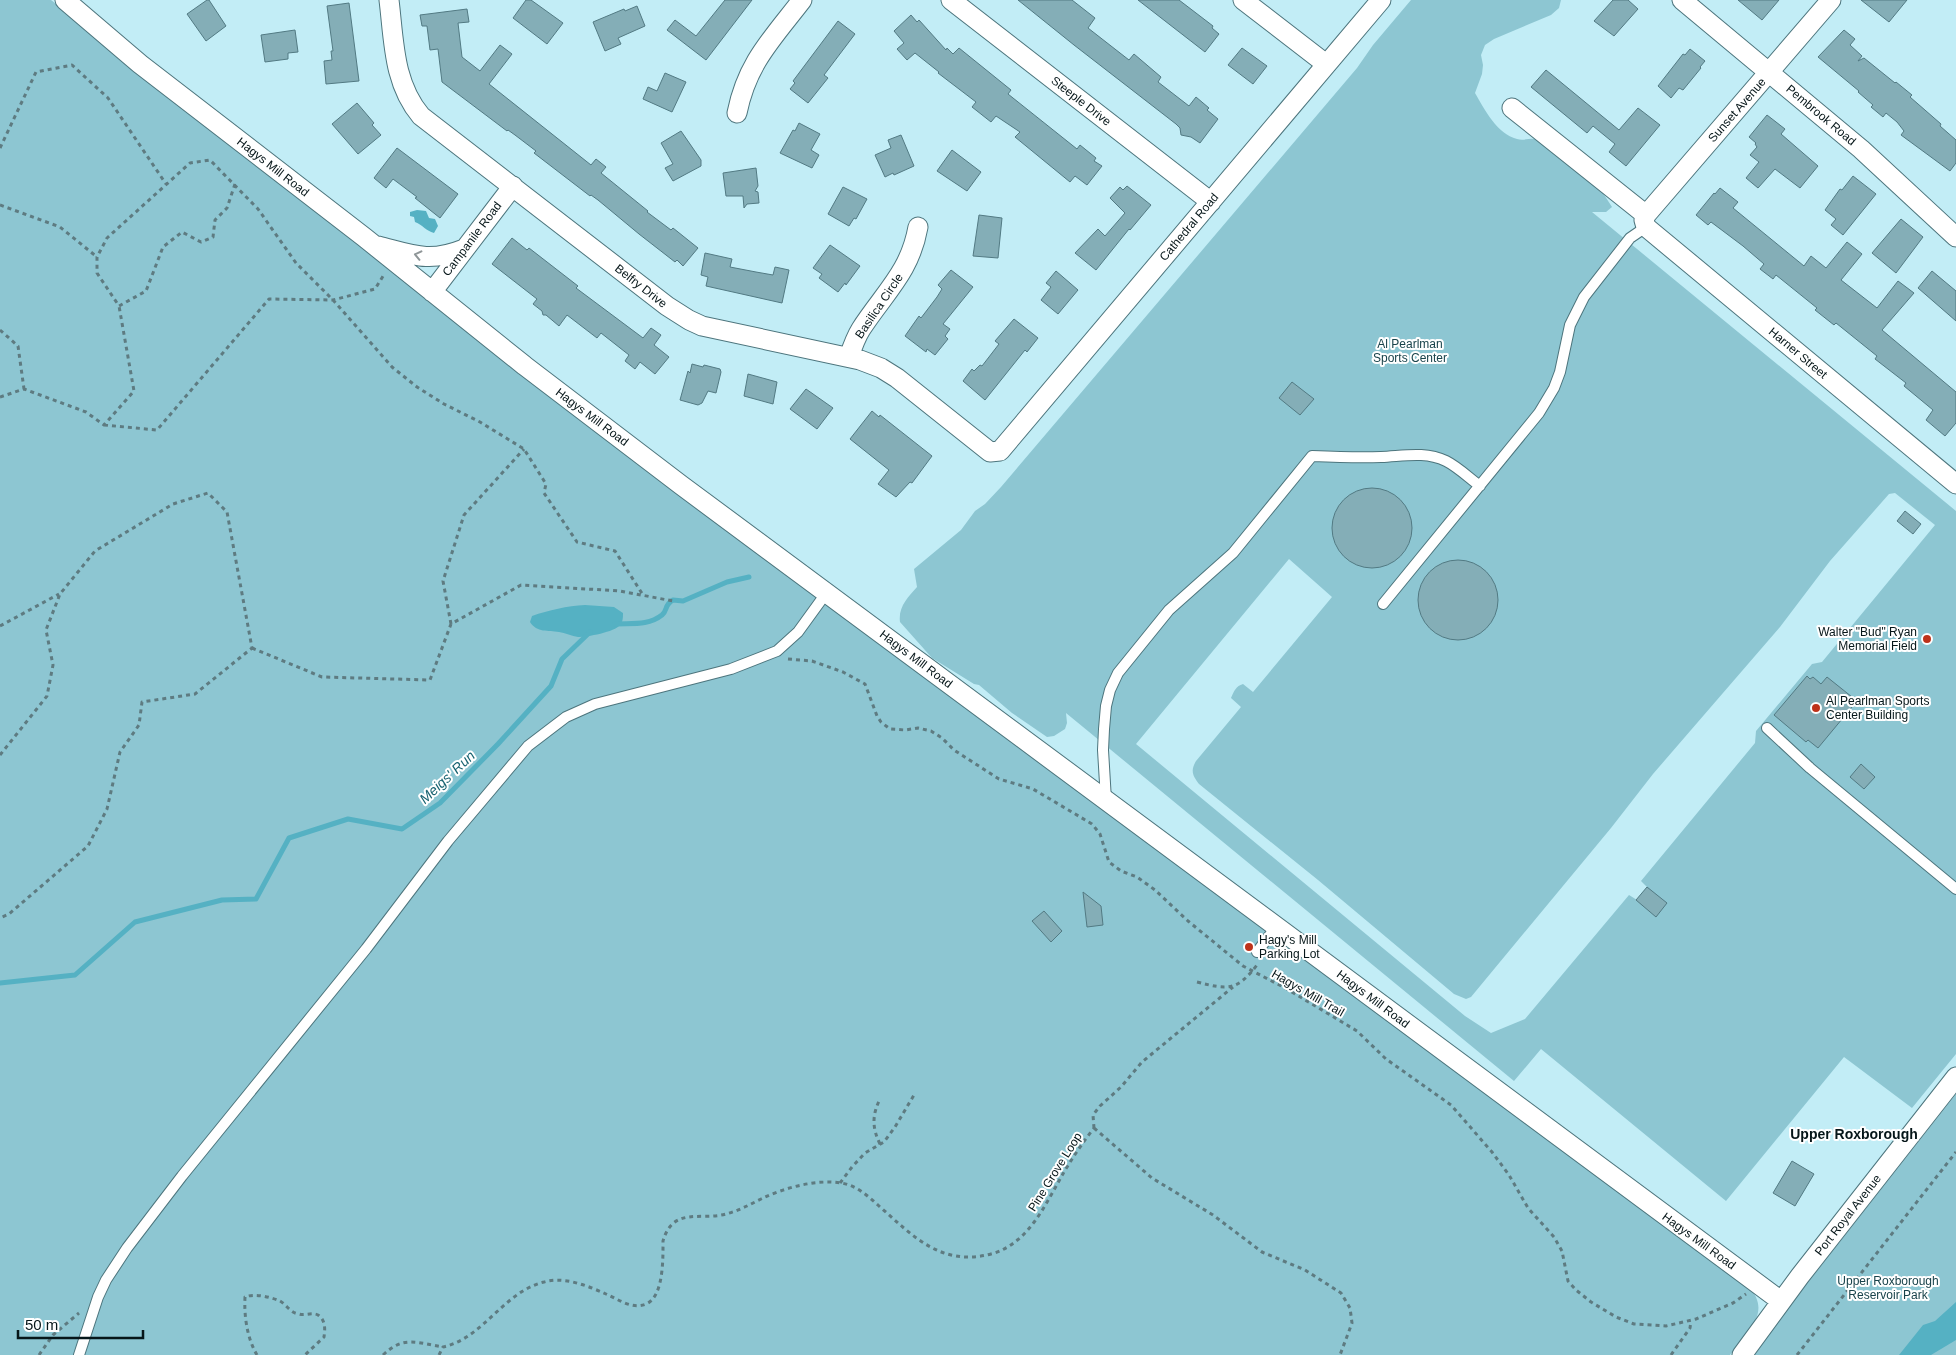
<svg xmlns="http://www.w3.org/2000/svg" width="1956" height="1355" font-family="Arial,sans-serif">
  <rect width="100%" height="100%" fill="#c2edf6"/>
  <path fill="#8dc6d2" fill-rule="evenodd" d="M0,0H51L1373,1009L1563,1151L1747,1285C1774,1312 1747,1331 1730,1355H0Z
    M1411,0H1561L1559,8L1551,15L1494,39L1485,45L1481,55L1483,65L1482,74L1475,93C1485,110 1497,134 1517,139C1523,141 1530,138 1536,139L1601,190L1612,207L1606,212H1592L1956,511V1054L1912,1108L1844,1057L1726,1201L1541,1049L1514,1081L1066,713L1067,723L1065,729L1054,736L1047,737L1012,713L979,685L974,684L932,658L900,622C898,607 908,597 917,587L914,569L961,530L975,511L985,504L1001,487L1357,68L1373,45ZM1895,493L1935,525L1822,662L1812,664L1756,731L1755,743L1641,881L1647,887L1637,900L1629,895L1525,1019L1491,1033L1465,1016L1136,744L1289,559L1332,597L1253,692L1243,684C1236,686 1234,691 1231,698L1241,707L1196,761C1190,771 1193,776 1199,784L1318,880L1454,994L1466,999L1471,997L1611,828L1653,774L1780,627L1830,561L1889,494Z
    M1956,1094V1355H1751Z"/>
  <path fill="#55b1c3" d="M417,210L426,211L429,218L435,219L438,226L434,233C426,231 423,225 415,222L414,217L410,216V212Z
    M585,605L614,607L623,613C623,617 623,622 620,625C615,632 587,637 578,637C572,636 565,633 559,632C548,630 537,633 530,622L532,616C549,610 567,606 585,605Z
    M1956,1302V1340L1931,1355H1899L1923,1325L1935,1321Z"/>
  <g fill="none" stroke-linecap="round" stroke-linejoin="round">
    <path stroke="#55b1c3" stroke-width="5" d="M615,624C632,623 648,626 662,615C668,610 664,605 673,600L683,601L727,582L749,577
      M0,983L75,975L135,922L222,900L256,899L289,838L348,819L402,829L440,803L498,744L551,686L562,659L590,632"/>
  </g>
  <path fill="#84aeb7" stroke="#527a83" d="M207,0H209L226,26L206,41L187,14Z
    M526,0H531L563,23L547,44L513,18Z
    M725,0H752L706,60L667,30L675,20L696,36Z
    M1018,0H1072L1095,18L1088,28L1129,60L1134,54L1161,77L1158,82L1189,106L1196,97L1209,108L1207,110L1218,119L1200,143L1191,137L1181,135L1180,128L1176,124L1074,45Z
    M1138,0H1179L1213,26L1212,28L1219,34L1205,52Z
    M1613,0H1628L1638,9L1614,36L1594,21Z
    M1738,0H1779L1762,20Z
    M1861,0H1907L1889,22Z
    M349,3L359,81L326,84L324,61L332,60L331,51H333L327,6Z
    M637,6L645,26L618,38L621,44L605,51L593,22L624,9L625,11Z
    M467,9L469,22L458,23L462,57L480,71L500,45L512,54L489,84L591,165L596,159L606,167L601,173L648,211L647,212L671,230L673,228L698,248L683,266L677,260L675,262L639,234L598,200L591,195L590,196L534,153L536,151L515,135L508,130L507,131L442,82L438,49L430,50L427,26H422L420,15Z
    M911,15L917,22L919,20L946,50L947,48L953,54L959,48L1011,90L1008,94L1077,149L1080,145L1096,158L1094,161L1102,166L1087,185L1075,176L1070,182L1015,137L1020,132L996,116L991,122L972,107L976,102L938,73L939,72L915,53L907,60L897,49L904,43L894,31Z
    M838,21L855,34L824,75L828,78L808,103L790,89L795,83L793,81Z
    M295,30L298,52L288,53V59L265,62L261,35Z
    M1844,30L1855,39L1850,45L1862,56L1858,61L1864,58L1895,83L1896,82L1912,95L1910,97L1941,124L1940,126L1956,140V163L1950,171L1901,135L1904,131L1897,122L1886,113L1883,117L1871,107L1873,105L1858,92L1859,91L1818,57Z
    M1242,48L1267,66L1253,84L1228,65Z
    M1690,49L1705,61L1700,67L1701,68L1683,90L1679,88L1671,98L1658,86L1683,54L1685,55Z
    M1546,70L1619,130L1638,108L1660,125L1626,166L1609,152L1615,144L1593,126L1587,133L1531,87Z
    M665,73L686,82L672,112L643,99L648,87L657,91Z
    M357,103L374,123L372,125L381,135L358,154L332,124Z
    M1767,115L1785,129L1781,134L1818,166L1800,188L1775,169L1758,188L1746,178L1759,162L1750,155L1757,147L1755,144L1756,143L1749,137Z
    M799,123L820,134L811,150L819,155L812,168L780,153L793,130L795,131Z
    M681,131L701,160V166L673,181L665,168L673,164L661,143Z
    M901,135L914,166L894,175L893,173L885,177L875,155L891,148L888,140Z
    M397,148L458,194L440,218L415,198L417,197L393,179L386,188L374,178Z
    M952,150L981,172L967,191L937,171Z
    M756,168L758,186L755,191L758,192L759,203L747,204L744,208L743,196H726L723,173Z
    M1853,176L1876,194L1843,235L1831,225L1836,219L1825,210L1840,189L1842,190Z
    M1127,186L1151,205L1130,230L1129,229L1096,270L1075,253L1098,229L1105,236L1125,213L1110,198L1120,187L1123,190Z
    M843,187L867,199L856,219L854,218L849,226L828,214Z
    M1720,188L1738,202L1733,208L1804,266L1811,256L1826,268L1847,242L1862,254L1841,280L1877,308L1898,281L1914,293L1882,330L1956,392V423L1945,436L1926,420L1933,410L1904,386L1906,383L1875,359L1877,356L1836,323L1834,325L1815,310L1817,308L1776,275L1773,279L1760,269L1764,264L1743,246L1711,222L1708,225L1696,215L1714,193L1715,194Z
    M979,215L1002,218L998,258L973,256Z
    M1901,219L1923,237L1896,273L1872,253Z
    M512,238L527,250L529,248L578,286L576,288L643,338L651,328L661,335L654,345L669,357L655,374L640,362L635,369L625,361L629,355L601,333L597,338L567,315L559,326L546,315H543L542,311L533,304L537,299L492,264Z
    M830,245L860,266L846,285L845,283L838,292L819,278L822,274L813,268Z
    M705,253L732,259L730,267L756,272L773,275L775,267L789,270L782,303L706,286L708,277L701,275Z
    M951,270L973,287L943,324L950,329L945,336L948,339L935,355L927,349L926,352L905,336L919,316L921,318L937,297L942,289L938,285Z
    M1056,271L1078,290L1058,314L1041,300L1051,287L1046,283Z
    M1932,271L1956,291V321L1918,288Z
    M1014,319L1038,338L1027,352L1025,350L985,400L963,381L972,369L974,371L980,365L982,366L999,344L995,341Z
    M692,364L703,367L704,365L720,369L721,372L716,393L708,391L702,403L698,405L680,400L688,371L690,373Z
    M748,374L777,382L773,404L744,396Z
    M1292,382L1314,399L1300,415L1279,398Z
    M806,389L833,408L817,429L790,409Z
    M872,411L879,417L880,415L932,456L912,483L910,482L896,497L878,484L889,470L850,439Z
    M1332 528a40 40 0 1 1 80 0a40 40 0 1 1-80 0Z
    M1905,511L1921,524L1913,534L1897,521Z
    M1418 600a40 40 0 1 1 80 0a40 40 0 1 1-80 0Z
    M1807,676L1810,679L1813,677L1821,684L1827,677L1857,701L1818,748L1808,740L1806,742L1774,715Z
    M1861,764L1875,777L1864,789L1850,777Z
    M1647,887L1667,903L1656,917L1636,900Z
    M1083,892L1101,906L1103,925L1087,927Z
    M1044,911L1062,931L1051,942L1032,921Z
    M1792,1161L1814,1174L1795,1206L1773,1193Z"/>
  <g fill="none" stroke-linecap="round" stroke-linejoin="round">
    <g stroke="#4d757d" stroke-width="12">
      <path id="lane" d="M1383,604L1539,413L1554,388L1560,372L1570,325L1584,297L1630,238L1646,227
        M1767,728L1810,768L1956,889
        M1106,800L1103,750L1104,729L1106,706L1110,690L1118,673L1169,610L1233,553L1312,456C1335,457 1358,458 1381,457C1404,456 1425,451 1446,461C1458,467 1469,478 1480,486
        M1257,952L1276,927
        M79,1355L98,1297L106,1280L127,1248L182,1176L366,949L448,841L528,746L566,717L595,704L731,669L777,651L798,632L827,592"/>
    </g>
    <g stroke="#4d757d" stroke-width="21">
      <path id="street" d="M65,0L140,64L364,237L525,366L681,485L1781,1301
        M389,0C394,40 393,83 421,116L667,306L689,320L702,326L860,360L881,368L897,378L990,452L1000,451L1381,0
        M951,0L1211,202
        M1243,0L1326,64
        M1682,0L1861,149L1956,237
        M1831,0L1646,215L1644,220L1646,227L1956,484
        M1512,108L1646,215
        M737,113C747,63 772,39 802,0
        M378,246C413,255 429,263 464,249
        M432,292L513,186
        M849,357C852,348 856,337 861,329C885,292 910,272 918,227
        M1742,1355L1800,1276L1956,1077"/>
    </g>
    <path stroke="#5e7b81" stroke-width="3" stroke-dasharray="4 4" stroke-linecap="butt" d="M0,148L36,72L72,65L108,98L166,184
      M235,184L227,208L215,220L213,237L201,242L182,232L163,247L146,291L119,306L97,273V257L107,238L190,163L210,160L258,209L296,263L333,300L392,367L417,387L444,404L480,422L524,449L546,484L544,493L577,542L615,551L643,595
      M0,205L60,227L97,257
      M0,330L18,346L24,389
      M0,397L24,389L86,412L104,425L134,391L119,306
      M104,425L157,430L269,299L333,300L375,289L385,273
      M451,624L443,581L464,515L524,449
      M0,626L59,594
      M252,648L322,677L430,680L451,624L521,585L620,591L673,601
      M788,659L812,661L843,672L865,684L877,716L881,722L890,729L905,730L918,728L931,731L942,738L954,750L999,779L1033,789L1092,824L1100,834L1109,862L1121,871L1137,877L1155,890L1188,921L1243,966L1287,989L1357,1031L1386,1059L1451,1105L1492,1152L1509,1175L1528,1208L1554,1237L1562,1251L1568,1281L1576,1290L1591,1302L1616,1317L1634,1324L1666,1326L1696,1319L1733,1303L1746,1294
      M0,755L47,696L53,665L46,630L60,594L95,551L173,504L208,493L227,512L252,648L195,694L142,702L139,725L120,752L107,809L88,846L9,914L0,918
      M1197,982C1228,990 1237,991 1257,965
      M1094,1128L1152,1178L1213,1215L1262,1252L1305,1270L1341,1293L1350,1308L1352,1323L1340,1355
      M1094,1128L1093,1115L1100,1106L1121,1087L1142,1062L1233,987
      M880,1144C872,1128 872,1115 880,1099
      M840,1183L852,1167L865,1153L884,1142L895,1127L914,1095
      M39,1355L53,1335L79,1313
      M257,1355C247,1338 244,1316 245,1297C255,1293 270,1297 280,1301C287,1305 290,1313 299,1314C305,1316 312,1312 318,1315C326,1320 325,1330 324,1337L305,1355
      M383,1355C404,1335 417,1343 443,1347
      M439,1355L443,1347C484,1338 503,1292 544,1282C564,1276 588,1286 606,1294C618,1299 632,1310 646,1304C664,1297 663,1257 663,1241C673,1206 701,1221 726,1214C738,1211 749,1205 761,1199C784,1188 815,1179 841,1183C856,1185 868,1196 879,1206C913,1236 941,1267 991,1254C1029,1244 1046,1203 1064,1172C1073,1157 1083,1142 1094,1128
      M1671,1355L1690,1328L1691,1321
      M1797,1355L1956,1152"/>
    <use href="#lane" stroke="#fff" stroke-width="10"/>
    <use href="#street" stroke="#fff" stroke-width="19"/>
  </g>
  <defs><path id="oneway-chevron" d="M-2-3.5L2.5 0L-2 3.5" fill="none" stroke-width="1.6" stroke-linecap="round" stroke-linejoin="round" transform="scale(1.25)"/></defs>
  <use stroke="#8f9698" href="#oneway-chevron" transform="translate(418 255) rotate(-167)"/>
  <g fill="#be321a" stroke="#fff" stroke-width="2">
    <circle cx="1927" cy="639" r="5"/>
    <circle cx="1816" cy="708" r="5"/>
    <circle cx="1249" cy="947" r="5"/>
  </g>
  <g text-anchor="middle" stroke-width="4" stroke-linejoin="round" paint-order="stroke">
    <g font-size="12" fill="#061619" stroke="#fff">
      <text transform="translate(1081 101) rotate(38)" y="4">Steeple Drive</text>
      <text transform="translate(1737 110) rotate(-49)" y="4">Sunset Avenue</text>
      <text transform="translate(1821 115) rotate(40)" y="4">Pembrook Road</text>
      <text transform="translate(273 167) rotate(38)" y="4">Hagys Mill Road</text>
      <text transform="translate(1189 227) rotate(-50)" y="4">Cathedral Road</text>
      <text transform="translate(472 239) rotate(-53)" y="4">Campanile Road</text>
      <text transform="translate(641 286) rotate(38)" y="4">Belfry Drive</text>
      <text transform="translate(879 306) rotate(-56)" y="4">Basilica Circle</text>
      <text transform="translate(1798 353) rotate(40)" y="4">Harner Street</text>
      <text transform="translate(592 417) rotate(37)" y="4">Hagys Mill Road</text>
      <text transform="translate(916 659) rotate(37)" y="4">Hagys Mill Road</text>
      <text transform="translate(1308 993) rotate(30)" y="4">Hagys Mill Trail</text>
      <text transform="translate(1373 999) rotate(37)" y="4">Hagys Mill Road</text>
      <text transform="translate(1055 1172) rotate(-58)" y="4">Pine Grove Loop</text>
      <text transform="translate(1848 1215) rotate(-52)" y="4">Port Royal Avenue</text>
      <text transform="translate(1699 1241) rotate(36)" y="4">Hagys Mill Road</text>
    </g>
    <g font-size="12" fill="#19434b" stroke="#fff">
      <text x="1410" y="348">Al Pearlman<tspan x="1410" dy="14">Sports Center</tspan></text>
      <text x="1888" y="1285">Upper Roxborough<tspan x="1888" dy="14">Reservoir Park</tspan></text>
    </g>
    <g font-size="12" fill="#061619" stroke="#fff" text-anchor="start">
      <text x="1917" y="636" text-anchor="end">Walter "Bud" Ryan<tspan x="1917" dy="14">Memorial Field</tspan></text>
      <text x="1826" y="705">Al Pearlman Sports<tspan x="1826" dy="14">Center Building</tspan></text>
      <text x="1259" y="944">Hagy's Mill<tspan x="1259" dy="14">Parking Lot</tspan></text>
    </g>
    <g font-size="14" font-style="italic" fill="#176270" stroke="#fff">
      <text transform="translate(447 777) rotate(-43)" y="5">Meigs' Run</text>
    </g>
    <g font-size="14" font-weight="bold" fill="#061619" stroke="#fff">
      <text x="1854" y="1139">Upper Roxborough</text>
    </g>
  </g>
  <path d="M18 1330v8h125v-8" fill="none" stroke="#061619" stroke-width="2.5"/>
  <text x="25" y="1330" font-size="15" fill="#061619" stroke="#ffffff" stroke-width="4" paint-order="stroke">50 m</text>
</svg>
